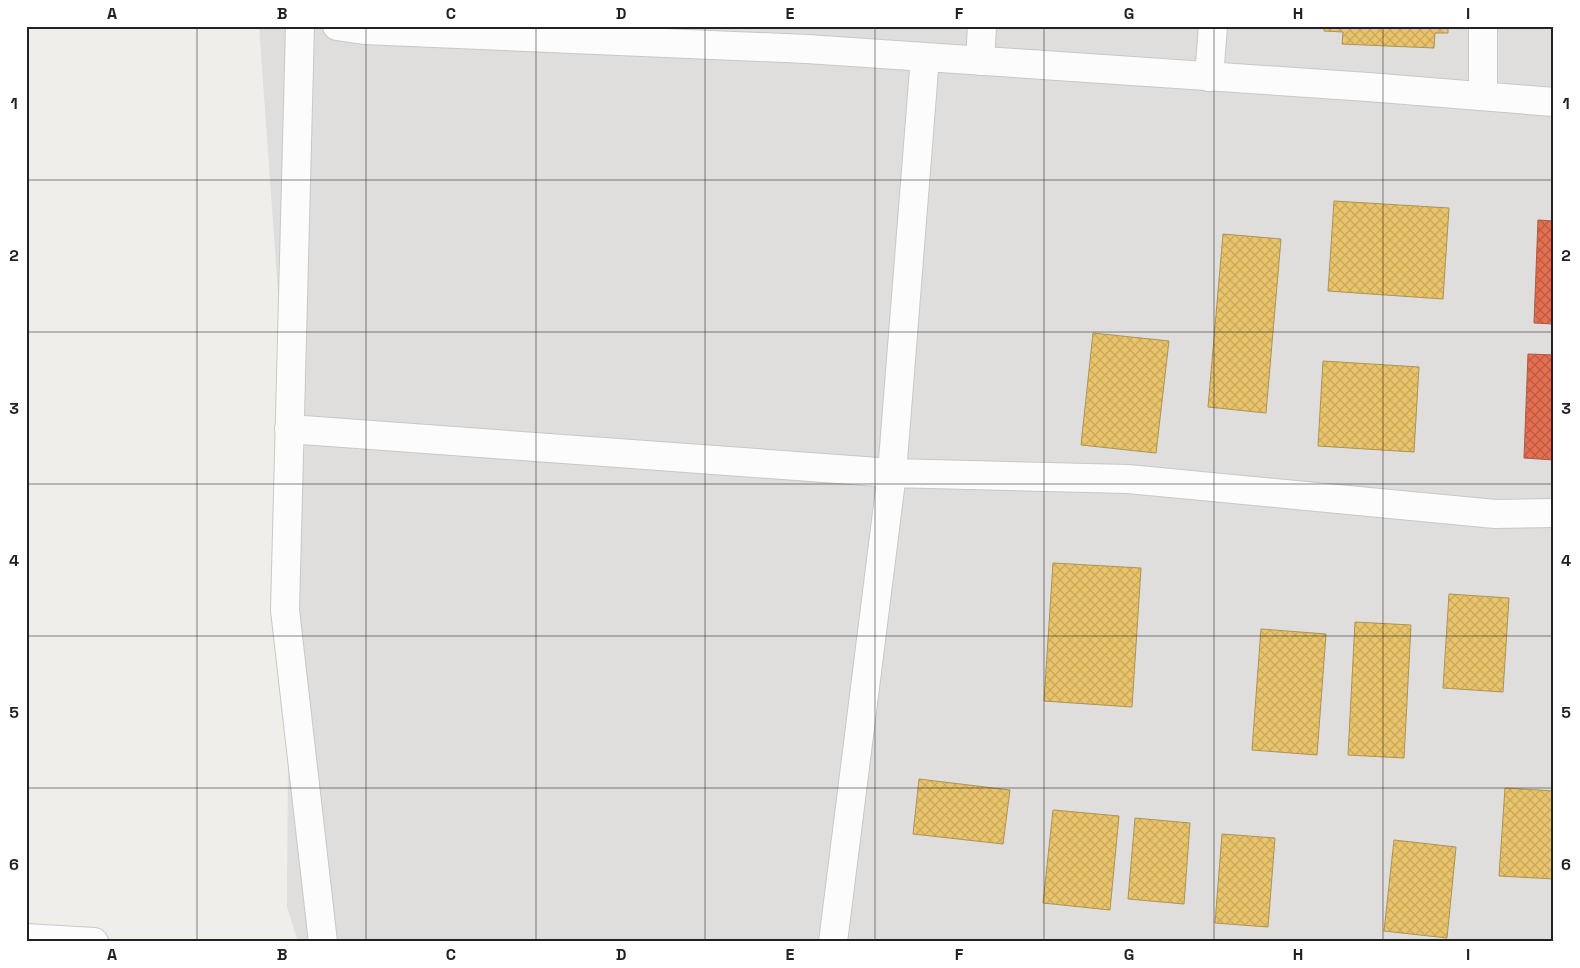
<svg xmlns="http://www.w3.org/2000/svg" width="1580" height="968" font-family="'Space Grotesk',sans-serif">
  <defs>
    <pattern id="homes-cross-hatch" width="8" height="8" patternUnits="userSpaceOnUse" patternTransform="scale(1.25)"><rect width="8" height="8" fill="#e9c46a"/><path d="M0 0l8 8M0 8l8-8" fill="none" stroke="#c8a85c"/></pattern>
    <pattern id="shops-cross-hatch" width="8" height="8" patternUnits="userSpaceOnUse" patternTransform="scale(1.25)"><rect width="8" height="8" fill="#e76f51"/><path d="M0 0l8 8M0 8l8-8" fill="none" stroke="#bb5b43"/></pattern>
  </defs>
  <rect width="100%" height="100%" fill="#f0eeeb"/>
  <path fill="#dfdedc" d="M259,26H1554V942H298L287,907L290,460Z"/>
  <path fill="url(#homes-cross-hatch)" stroke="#ad9354" d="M1324,26H1448V33H1435L1434,48L1342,44L1343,32L1324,31Z
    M1334,201L1449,208L1443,299L1328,291Z
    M1223,234L1281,239L1266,413L1208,407Z
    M1093,333L1169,341L1156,453L1081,445Z
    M1323,361L1419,367L1414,452L1318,446Z
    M1053,563L1141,568L1132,707L1044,701Z
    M1449,594L1509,598L1503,692L1443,688Z
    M1355,622L1411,625L1404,758L1348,755Z
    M1261,629L1326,634L1317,755L1252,750Z
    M919,779L1010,790L1003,844L913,834Z
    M1505,788L1554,791V879L1499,876Z
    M1053,810L1119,816L1110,910L1043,903Z
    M1135,818L1190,823L1184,904L1128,899Z
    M1222,834L1275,838L1268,927L1215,923Z
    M1394,840L1456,847L1447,938L1384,931Z"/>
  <path fill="url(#shops-cross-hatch)" stroke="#ac5843" d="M1538,220L1554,221V324L1534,323Z
    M1528,354L1554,355V460L1524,458Z"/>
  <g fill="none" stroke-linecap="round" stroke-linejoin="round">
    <g stroke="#c9c8c7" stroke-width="30">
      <path id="minor" d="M300,26L285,610L323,942
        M337,26L364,30L807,49L1368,87L1554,102
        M980,61L982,26
        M1209,77L1213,26
        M1483,96V26
        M289,429L892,473L1128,479L1495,514L1554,513
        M26,938L94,942
        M833,942L892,473L925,57"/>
    </g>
    <use href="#minor" stroke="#fdfcfc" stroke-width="28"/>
  </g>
  <path fill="none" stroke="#222" stroke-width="1" stroke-opacity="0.55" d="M197,26V942M366,26V942M536,26V942M705,26V942M875,26V942M1044,26V942M1214,26V942M1383,26V942M26,180H1554M26,332H1554M26,484H1554M26,636H1554M26,788H1554"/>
  <rect width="1580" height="968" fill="none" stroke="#ffffff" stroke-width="55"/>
  <rect x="28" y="28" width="1524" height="912" fill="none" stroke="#222" stroke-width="2"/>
  <g font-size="16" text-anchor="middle" font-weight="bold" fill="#222">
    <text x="112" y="19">A</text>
    <text x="282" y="19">B</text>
    <text x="451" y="19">C</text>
    <text x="621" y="19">D</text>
    <text x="790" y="19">E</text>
    <text x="959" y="19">F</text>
    <text x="1129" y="19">G</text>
    <text x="1298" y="19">H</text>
    <text x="1468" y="19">I</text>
    <text x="14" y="109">1</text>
    <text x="1566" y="109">1</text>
    <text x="14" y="261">2</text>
    <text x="1566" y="261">2</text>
    <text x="14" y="414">3</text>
    <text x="1566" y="414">3</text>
    <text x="14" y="566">4</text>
    <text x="1566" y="566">4</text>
    <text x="14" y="718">5</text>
    <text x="1566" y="718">5</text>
    <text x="14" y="870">6</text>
    <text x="1566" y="870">6</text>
    <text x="112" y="960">A</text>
    <text x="282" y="960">B</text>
    <text x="451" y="960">C</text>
    <text x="621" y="960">D</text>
    <text x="790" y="960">E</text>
    <text x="959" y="960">F</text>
    <text x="1129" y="960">G</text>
    <text x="1298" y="960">H</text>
    <text x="1468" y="960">I</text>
  </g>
</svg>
